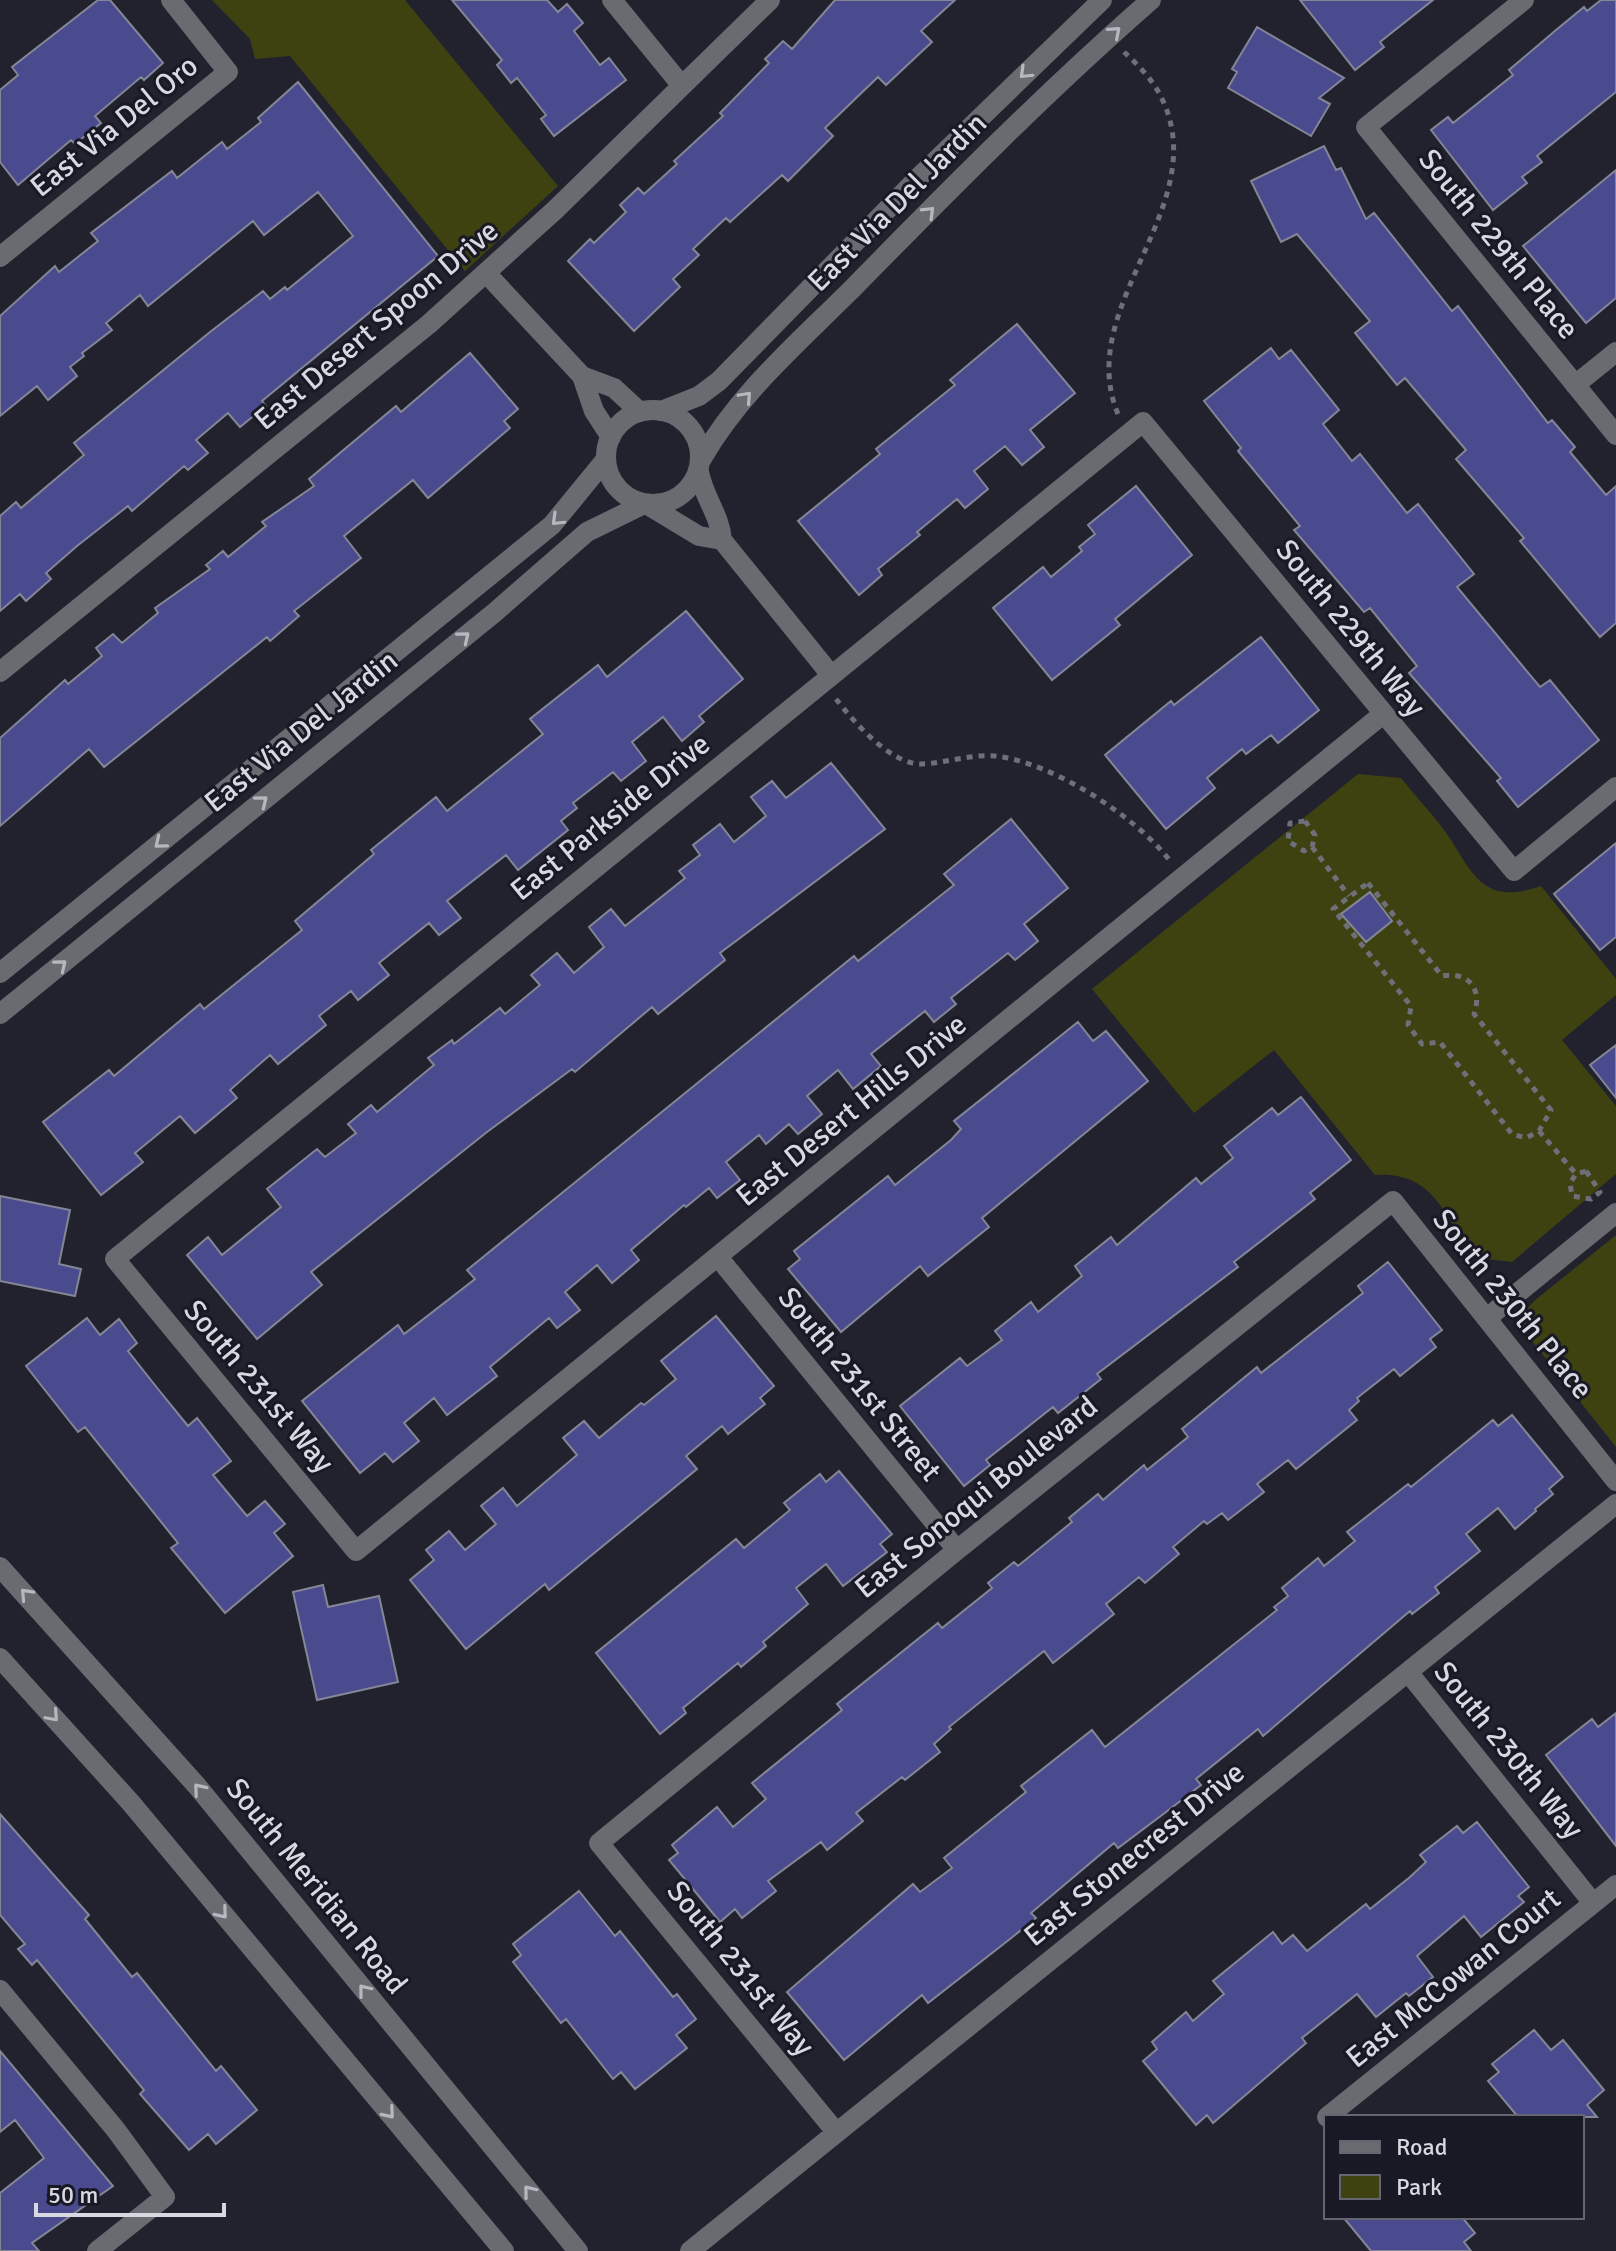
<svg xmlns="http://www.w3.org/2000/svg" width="1616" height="2251" font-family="Signika,sans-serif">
  <rect width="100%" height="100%" fill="#21222e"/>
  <path fill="#3e4211" d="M212,0H405L558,186L465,271L290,56L255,59L250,39Z
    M1358,774L1401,778C1419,801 1442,823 1456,848C1479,887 1494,902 1541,886L1616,979V995L1562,1040L1616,1106V1174L1512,1262L1472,1257C1444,1215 1434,1171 1375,1175L1274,1050L1194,1113L1092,989Z
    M1616,1235V1447L1520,1326L1523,1313L1534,1301Z"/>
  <path fill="#4a4b8f" stroke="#848695" stroke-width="2" d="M98,0H110L163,63L144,80L141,77L95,116L101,123L75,144L71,140L18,185L0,162V90L18,75L12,67Z
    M452,0H547L558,12L567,4L583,23L574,31L600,65L609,58L626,80L554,136L541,119L546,115L517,78L511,83L497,65L502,60Z
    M835,0H955L921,31L932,42L886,85L878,77L825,128L833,136L788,181L782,175L730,222L726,218L693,249L699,255L673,279L680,287L634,331L568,261L590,239L594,243L626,212L620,205L638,188L644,194L677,164L674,161L723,116L720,113L769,63L765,59L783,41L792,49Z
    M1300,0H1433L1380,42L1384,47L1355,70Z
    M1601,0H1616V92L1537,156L1542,162L1522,177L1527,183L1493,210L1431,130L1448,117L1453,123L1513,75L1509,70L1556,30L1584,7L1587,11Z
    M1257,27L1344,78L1319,98L1330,104L1311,136L1228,88L1237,72L1232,69Z
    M298,82L438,256L262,401L266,406L240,427L228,413L196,440L208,453L188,470L184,466L132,511L128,506L77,546L46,573L51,579L26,601L20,594L0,611V516L16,502L21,508L84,455L74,443L210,332L263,291L270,299L285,287L287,290L353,236L318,192L264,235L253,221L148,306L140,295L106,323L112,330L82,353L84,356L70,367L77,376L48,400L37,386L0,416V316L55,266L59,272L98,241L91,233L172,171L177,178L222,142L227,149L261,122L258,118Z
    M1324,146L1336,170L1341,168L1366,219L1374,213L1452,311L1458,306L1548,423L1552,420L1575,447L1570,452L1606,495L1616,486V623L1600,637L1520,541L1524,538L1456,459L1466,450L1405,378L1397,385L1355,333L1370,321L1297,234L1281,242L1251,181Z
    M1616,170V298L1586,323L1523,246Z
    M1017,324L1075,393L1030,430L1044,447L1022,465L1005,446L974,471L988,489L965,508L957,499L917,532L920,535L878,569L882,575L859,595L798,521L880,454L876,449L955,385L950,380Z
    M1271,348L1279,359L1291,350L1339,410L1323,424L1352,461L1360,454L1407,513L1418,504L1474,574L1457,587L1540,687L1550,680L1599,740L1518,807L1497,781L1501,778L1409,673L1417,666L1370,608L1364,612L1294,530L1300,526L1238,451L1241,448L1204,401Z
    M470,353L518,409L504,421L510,428L428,498L413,480L344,536L361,558L294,611L299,616L270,641L267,637L104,767L89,749L0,826V738L65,680L68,684L102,656L96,648L113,634L122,643L158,613L155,608L210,569L206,565L223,551L228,557L266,526L262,522L314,486L309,479L396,406L401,412Z
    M1136,486L1192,555L1115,619L1120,625L1052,680L993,608L1043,567L1051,577L1082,551L1079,547L1095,534L1088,525Z
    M686,611L743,679L699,716L704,722L682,741L663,717L632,742L646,761L621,781L613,772L573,803L577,808L561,821L568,830L518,870L506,855L447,901L461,918L439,935L429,923L379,963L389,975L358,1000L351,991L319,1016L326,1025L278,1064L270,1055L230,1090L237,1098L195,1133L180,1116L135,1153L143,1162L101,1195L43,1122L109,1070L114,1076L200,1004L204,1009L302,930L295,921L374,854L371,850L436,797L447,811L543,734L530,719L598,665L607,677Z
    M1261,637L1319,710L1278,743L1271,735L1246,754L1242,749L1207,778L1215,788L1166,829L1105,755L1171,701L1174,705Z
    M831,763L885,829L720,953L725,960L658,1014L652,1007L575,1072L572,1069L487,1132L311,1272L322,1285L257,1339L187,1255L208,1237L222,1255L281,1207L267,1189L317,1149L325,1157L356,1133L348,1124L371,1105L377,1112L434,1065L428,1058L452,1040L454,1044L500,1008L505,1014L540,985L531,975L557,953L574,973L604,947L589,927L611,909L625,926L685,878L679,871L700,855L693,845L720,824L734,842L766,816L751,797L772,781L786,798Z
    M1011,819L1068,888L1024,924L1038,941L1015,960L1008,953L951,998L956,1004L934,1022L925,1011L871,1054L881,1066L853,1089L838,1070L807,1096L822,1114L798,1134L789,1124L766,1144L759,1135L726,1162L740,1180L717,1198L709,1188L686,1207L684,1205L631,1250L639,1260L612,1283L597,1265L565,1292L580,1310L557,1328L549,1318L490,1367L497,1376L447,1415L434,1398L404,1423L419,1441L393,1462L385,1453L360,1473L302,1401L398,1325L404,1334L475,1279L467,1270L854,956L858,961L954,885L944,874Z
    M1616,843V937L1600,950L1554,894Z
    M1370,892L1392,921L1366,942L1341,914Z
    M1078,1022L1093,1041L1106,1031L1148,1081L982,1218L989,1227L928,1276L920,1266L841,1332L788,1269L800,1259L794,1251L888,1176L895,1185L951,1140L961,1129L954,1121Z
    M1616,1045V1098L1590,1065Z
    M1301,1097L1351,1160L1310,1193L1315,1199L1234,1262L1238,1267L1097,1374L1101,1379L1058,1413L1053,1407L986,1460L990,1465L964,1486L900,1406L960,1358L967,1366L1002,1340L995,1331L1031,1302L1038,1312L1082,1276L1075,1266L1111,1237L1117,1245L1196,1178L1201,1184L1233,1158L1224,1146L1272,1108L1278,1115Z
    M0,1196L70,1210L59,1264L81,1269L75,1296L0,1281Z
    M1388,1262L1442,1330L1430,1339L1436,1347L1400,1376L1394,1369L1357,1398L1359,1401L1349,1410L1357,1420L1296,1469L1288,1460L1257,1484L1264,1492L1228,1520L1222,1513L1207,1524L1204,1521L1173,1547L1179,1554L1145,1583L1139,1577L1106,1604L1114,1614L1053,1663L1044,1651L949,1727L951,1729L934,1744L940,1752L905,1780L902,1777L856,1813L863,1821L827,1850L821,1842L768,1881L776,1891L742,1918L735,1909L720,1922L669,1860L678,1853L672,1845L717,1807L733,1827L766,1799L752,1783L842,1710L837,1704L938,1623L942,1628L992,1588L988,1583L1014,1562L1018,1566L1072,1522L1069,1518L1098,1494L1103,1500L1144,1465L1147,1470L1188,1437L1182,1429L1257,1367L1261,1373L1363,1293L1358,1286Z
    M716,1316L774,1386L760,1398L765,1404L728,1434L722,1426L686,1456L697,1469L549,1590L545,1584L466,1649L410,1580L434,1560L426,1550L449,1531L465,1550L496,1524L481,1506L503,1488L517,1506L577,1455L563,1438L584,1421L599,1438L641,1403L644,1405L676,1379L661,1361Z
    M87,1318L100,1335L119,1319L137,1343L128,1351L158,1389L188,1426L197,1418L231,1461L213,1475L247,1516L265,1501L285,1524L274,1533L293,1556L225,1613L171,1548L178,1543L85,1427L78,1432L26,1366Z
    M1512,1415L1563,1477L1549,1489L1553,1494L1535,1509L1536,1511L1515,1529L1498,1508L1466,1534L1480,1551L1435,1587L1439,1593L1412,1614L1410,1611L1263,1736L1258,1729L1196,1779L1201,1785L1170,1809L1118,1848L1114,1843L1031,1913L1036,1918L1010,1939L928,2003L922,1995L844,2060L787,1992L913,1884L920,1892L952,1868L944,1858L1026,1792L1021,1786L1092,1730L1105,1747L1277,1610L1274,1607L1288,1596L1282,1588L1318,1558L1324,1566L1355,1541L1347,1532L1408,1484L1411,1487L1493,1420L1498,1426Z
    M839,1471L892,1534L880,1544L887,1552L843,1586L826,1564L796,1588L808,1604L763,1642L766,1646L741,1667L738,1663L683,1708L686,1713L660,1734L596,1653L736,1539L744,1548L790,1510L784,1503L820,1474L826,1482Z
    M323,1585L328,1607L379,1596L398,1682L317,1700L293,1592Z
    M1616,1713V1846L1546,1755L1592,1719L1598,1727Z
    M0,1814L89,1915L85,1919L132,1977L137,1973L216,2071L221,2066L257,2110L216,2144L208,2134L189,2150L140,2094L144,2090L37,1960L32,1965L18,1949L25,1944L0,1915Z
    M1477,1822L1529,1887L1518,1896L1524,1902L1481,1937L1464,1916L1417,1956L1433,1977L1409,1996L1406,1993L1376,2017L1357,1994L1302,2038L1306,2043L1213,2123L1207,2115L1196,2125L1143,2061L1157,2049L1152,2042L1186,2012L1193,2021L1224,1994L1213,1981L1273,1932L1282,1944L1293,1935L1307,1951L1366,1904L1370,1909L1410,1877L1426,1862L1420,1855L1457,1826L1463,1833Z
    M579,1891L615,1936L620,1931L673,1997L677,1994L696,2019L676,2035L687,2048L635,2089L621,2072L613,2079L566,2019L561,2023L513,1962L521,1955L513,1944Z
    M1534,2030L1551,2050L1563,2040L1604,2090L1587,2105L1597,2117H1518L1488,2081L1499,2072L1492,2064Z
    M0,2051L113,2186L32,2243L39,2251H0V2193L44,2158L15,2120L0,2132Z
    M1343,2217H1462L1475,2233L1464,2242L1471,2251H1371Z"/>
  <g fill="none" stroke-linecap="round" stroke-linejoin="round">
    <path stroke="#6e6f79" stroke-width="5" stroke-dasharray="6 6" stroke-linecap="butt" d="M1118,414C1072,304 1219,203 1159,93C1151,78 1137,64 1124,52
      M836,699C853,721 891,765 922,764C946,763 970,754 995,756C1052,762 1137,817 1171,862
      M1305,821L1315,835L1312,847L1304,851L1288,841L1290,823Z
      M1312,847L1349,896
      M1368,883L1442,976C1468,971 1483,989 1474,1014L1551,1110L1539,1131L1526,1138L1512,1134L1440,1042L1422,1044L1408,1025L1411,1006L1333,909Z
      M1539,1131L1576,1174
      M1586,1171L1600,1192L1591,1199L1572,1196L1570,1183L1576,1174Z"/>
    <path stroke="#6a6b71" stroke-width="20" d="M612,0L682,86
      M1524,0L1366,127L1616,435
      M0,257L228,72L171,0
      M486,273L582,376L594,411L611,437
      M582,376L614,388L640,412
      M1575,385L1616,352
      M606 457a47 47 0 1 1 94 0a47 47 0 1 1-94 0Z
      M661,411L699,396L719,381L918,178L1102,0
      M701,460C739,393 799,342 853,288C950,189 1047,91 1151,0
      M699,472C704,498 720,515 722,540L831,675
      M646,504L699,536L722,540
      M0,672L429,324L555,210L770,0
      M1383,714L356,1551L115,1259L1143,422L1514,871L1616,787
      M0,973L552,525L606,459
      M0,1014L494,613L587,532L644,504
      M718,1257L957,1550
      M1487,1318L1616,1213
      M0,1567L197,1786L578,2251
      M0,1658L131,1803L504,2251
      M1408,1672L1593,1903
      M0,1990L116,2130L165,2197L97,2251
      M1327,2117L1616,1885
      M836,2132L599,1843L957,1550L1393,1201L1616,1481
      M690,2251L1616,1504"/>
  </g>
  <defs><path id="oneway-chevron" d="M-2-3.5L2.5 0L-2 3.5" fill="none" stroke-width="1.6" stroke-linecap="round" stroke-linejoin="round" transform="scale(2)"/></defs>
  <g stroke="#b6b7bf">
    <use href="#oneway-chevron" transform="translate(1115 32) rotate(-41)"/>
    <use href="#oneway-chevron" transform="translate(1025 73) rotate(136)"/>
    <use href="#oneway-chevron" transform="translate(929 212) rotate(-45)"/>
    <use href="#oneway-chevron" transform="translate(746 397) rotate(-48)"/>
    <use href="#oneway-chevron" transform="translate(557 520) rotate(136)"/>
    <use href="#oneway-chevron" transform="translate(464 637) rotate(-39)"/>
    <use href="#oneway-chevron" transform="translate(262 801) rotate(-39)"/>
    <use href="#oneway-chevron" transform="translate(160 843) rotate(141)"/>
    <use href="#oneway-chevron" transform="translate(61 965) rotate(-39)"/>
    <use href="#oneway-chevron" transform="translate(26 1594) rotate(-133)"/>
    <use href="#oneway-chevron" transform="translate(53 1716) rotate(48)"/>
    <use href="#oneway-chevron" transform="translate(199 1789) rotate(-130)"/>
    <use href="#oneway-chevron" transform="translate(222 1913) rotate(50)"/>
    <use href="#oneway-chevron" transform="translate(364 1990) rotate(-129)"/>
    <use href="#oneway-chevron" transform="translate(389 2113) rotate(50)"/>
    <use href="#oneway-chevron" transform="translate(529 2191) rotate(-129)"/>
  </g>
  <g text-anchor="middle" stroke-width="6" stroke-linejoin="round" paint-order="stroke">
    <g font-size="30" fill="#d7d8e0" stroke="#181925">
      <text transform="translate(114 126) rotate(-39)" y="10">East Via Del Oro</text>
      <text transform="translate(897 202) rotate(-45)" y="10">East Via Del Jardin</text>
      <text transform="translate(1499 244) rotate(51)" y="10">South 229th Place</text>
      <text transform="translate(376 325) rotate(-40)" y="10">East Desert Spoon Drive</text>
      <text transform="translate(1351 628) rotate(51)" y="10">South 229th Way</text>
      <text transform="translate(301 731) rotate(-39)" y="10">East Via Del Jardin</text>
      <text transform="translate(610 817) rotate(-39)" y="10">East Parkside Drive</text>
      <text transform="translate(851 1110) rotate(-39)" y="10">East Desert Hills Drive</text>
      <text transform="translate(1513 1304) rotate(51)" y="10">South 230th Place</text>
      <text transform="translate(860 1384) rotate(51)" y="10">South 231st Street</text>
      <text transform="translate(259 1386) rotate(50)" y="10">South 231st Way</text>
      <text transform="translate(976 1497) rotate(-39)" y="10">East Sonoqui Boulevard</text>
      <text transform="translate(1509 1750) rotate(51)" y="10">South 230th Way</text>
      <text transform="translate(1134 1854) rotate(-39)" y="10">East Stonecrest Drive</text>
      <text transform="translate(317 1886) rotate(51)" y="10">South Meridian Road</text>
      <text transform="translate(741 1968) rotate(51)" y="10">South 231st Way</text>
      <text transform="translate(1453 1978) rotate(-39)" y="10">East McCowan Court</text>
    </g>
  </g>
  <rect x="1324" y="2115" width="260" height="104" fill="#181925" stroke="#646570" stroke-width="2"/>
  <rect x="1340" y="2141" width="40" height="12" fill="#6a6b71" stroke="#646570" stroke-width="2"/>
  <text x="1396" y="2155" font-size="24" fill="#d7d8e0">Road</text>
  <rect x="1340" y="2175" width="40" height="24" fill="#3e4211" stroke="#646570" stroke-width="2"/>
  <text x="1396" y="2195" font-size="24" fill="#d7d8e0">Park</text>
  <path d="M36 2203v12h188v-12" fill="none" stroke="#d7d8e0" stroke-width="4"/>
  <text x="48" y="2203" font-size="24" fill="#d7d8e0" stroke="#181925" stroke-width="6" paint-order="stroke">50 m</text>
</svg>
